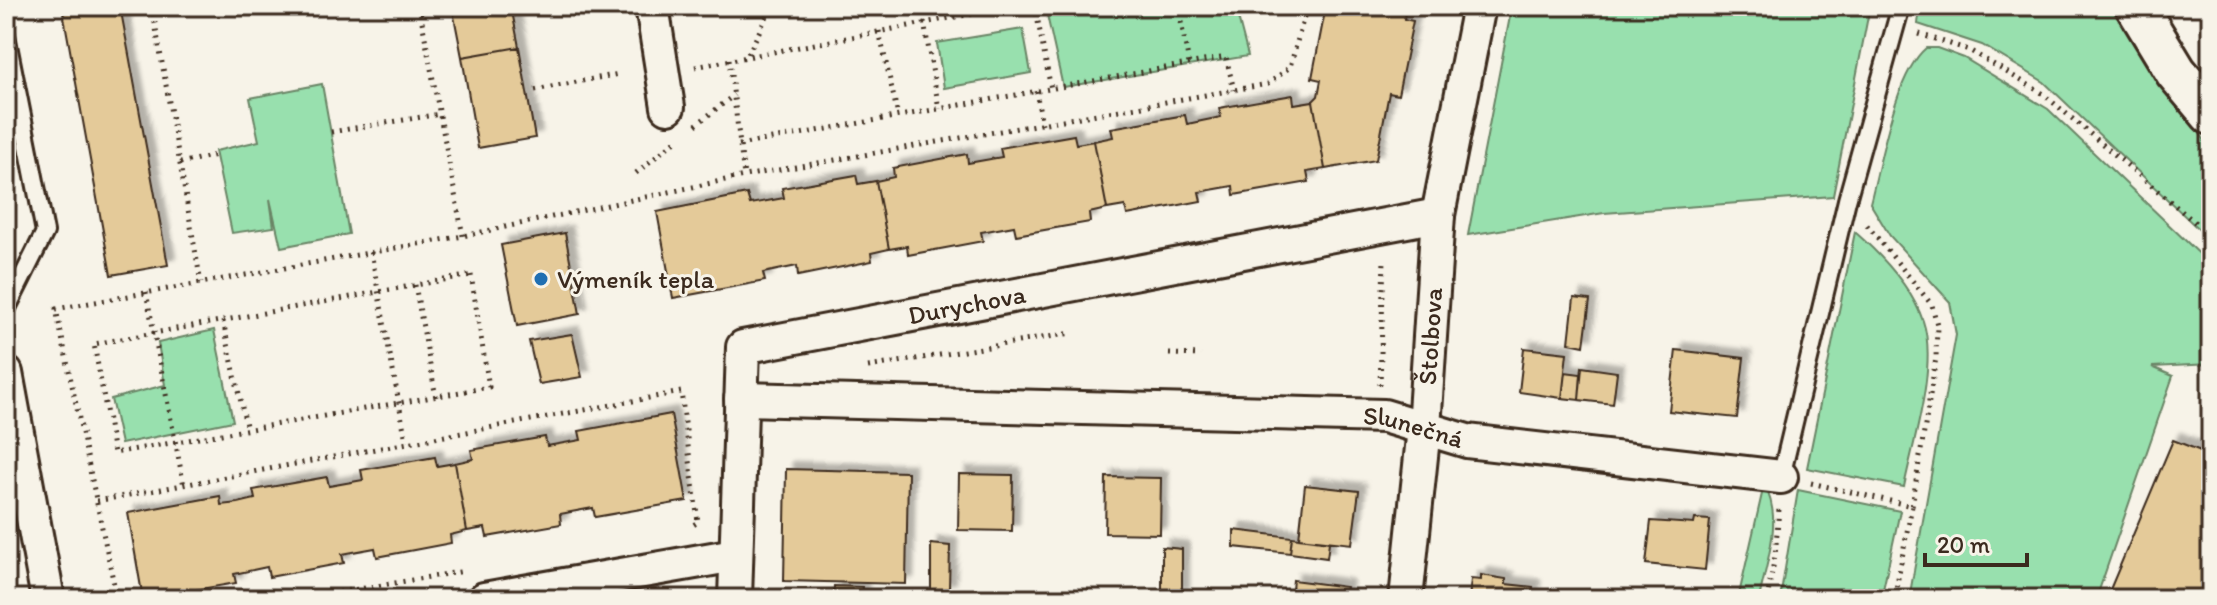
<svg xmlns="http://www.w3.org/2000/svg" width="2217" height="605" font-family="Itim,sans-serif">
  <defs>
    <filter id="shadow"><feDropShadow dx="7" dy="-7" stdDeviation="2" flood-color="#0004"/></filter>
  </defs>
  <rect width="100%" height="100%" fill="#f7f3e8"/>
  <filter id="ink" filterUnits="userSpaceOnUse"><feTurbulence type="fractalNoise" baseFrequency=".0125" numOctaves="2"/><feDisplacementMap in="SourceGraphic" scale="16" xChannelSelector="R" yChannelSelector="G"/><feConvolveMatrix kernelMatrix="1 2 1 2 8 2 1 2 1" color-interpolation-filters="sRGB"/></filter>
  <g filter="url(#ink)">
    <path fill="#98e0ae" stroke="#6a8566" stroke-width="2" d="M1045,6H1235L1248,56L1063,87Z
      M1512,6H1870L1833,196L1604,213L1468,235Z
      M1920,6H2115L2145,58L2211,149V241L2044,82L1982,45L1918,24Z
      M1023,29L1031,73L944,88L937,43Z
      M1926,48H1937L1964,58L2048,109L2211,265V364L2152,367L2173,376L2096,599H1909L1956,335L1950,302L1890,236L1870,203C1881,162 1895,74 1926,48Z
      M322,84L349,234L281,247L270,199L274,227L232,233L215,151L259,141L250,98Z
      M1855,232C1881,255 1912,288 1923,321C1938,365 1913,442 1904,487L1807,468Z
      M214,330L233,421L121,444L111,399L165,385L158,343Z
      M1764,485C1784,518 1766,563 1759,599H1738Z
      M1798,490L1900,511L1881,599H1780Z"/>
    <path fill="#e4ca99" stroke="#3b2a1e" stroke-width="2" filter="url(#shadow)" d="M62,6H120L168,265L111,275Z
      M452,6H511L519,47L462,57Z
      M1326,6H1406L1404,19L1413,21L1398,95L1389,93L1376,160L1325,169L1313,101L1318,96L1321,80L1312,78Z
      M519,47L535,138L478,148L462,57Z
      M1293,95L1294,104L1313,101L1325,169L1307,172L1309,182L1234,195L1233,186L1199,192L1201,201L1127,215L1125,206L1107,209L1094,141L1113,137L1111,128L1185,115L1187,124L1221,117L1219,108Z
      M1074,135L1076,144L1094,141L1107,209L1089,213L1090,222L1016,235L1014,226L981,232L983,241L908,255L907,246L889,249L876,181L894,177L893,168L967,154L968,163L1002,157L1000,148Z
      M856,175L858,184L876,181L889,249L871,253L872,261L798,276L797,266L763,273L765,281L673,298L657,212L747,194L750,204L784,198L782,188Z
      M565,233L580,314L517,326L501,245Z
      M1574,298L1590,300L1584,346L1569,343Z
      M572,334L582,377L539,384L529,341Z
      M1524,348L1567,353L1562,398L1519,392Z
      M1676,350L1744,358L1737,418L1669,411Z
      M1582,367L1617,372L1613,404L1579,400Z
      M1565,372L1581,374L1579,400L1562,398Z
      M671,414L687,501L595,517L593,508L560,514L561,524L487,537L485,528L467,531L455,463L473,459L471,450L545,437L547,446L581,440L579,431Z
      M2173,440L2211,455V599H2106Z
      M435,457L437,466L455,463L467,531L450,535L451,543L377,557L375,548L342,554L344,563L269,577L267,567L234,574L236,583L143,599L128,513L220,496L221,505L238,503L255,499L253,490L327,477L329,486L363,480L361,470Z
      M786,469L908,472L906,584L784,581Z
      M959,474L1013,475L1012,531L958,530Z
      M1106,477L1161,478L1160,534L1105,533Z
      M1305,485L1359,491L1352,544L1299,538Z
      M1695,519L1710,520L1705,570L1646,564L1651,521L1694,524Z
      M1234,530L1292,537L1290,553L1234,547Z
      M1292,537L1329,542L1327,558L1290,553Z
      M931,544L950,546L949,590H931Z
      M1162,547L1182,549V595L1162,593Z
      M1481,575L1506,579V584L1533,587L1532,599H1469L1471,579L1481,580Z
      M1293,580L1346,587L1344,599H1291Z
      M834,586L862,587L861,599H833Z"/>
    <g fill="none" stroke-linecap="round" stroke-linejoin="round">
      <g stroke="#3b2a1e" stroke-width="22">
        <path id="service" d="M6,35L45,232L6,310
          M1781,477L1847,200L1901,6"/>
      </g>
      <g stroke="#3b2a1e" stroke-width="38">
        <g id="minor">
          <path d="M652,6L668,107"/>
          <path d="M6,373L48,599"/>
          <path id="s1" d="M741,399L1384,416L1467,441L1781,477"/>
          <path d="M484,599L735,555"/>
          <path id="s2" d="M735,599L743,347L1438,215"/>
          <path id="s3" d="M1406,599L1424,428L1438,215L1479,6"/>
        </g>
      </g>
      <g stroke="#3b2a1e" stroke-width="46">
        <path id="tertiary" d="M2136,6L2176,72L2211,114"/>
      </g>
      <path stroke="#3b2a1e" stroke-width="5" stroke-dasharray="2 6" stroke-linecap="butt" d="M152,6L201,283
        M419,6L463,236
        M1035,6L1051,89
        M1178,6L1189,64
        M924,22L939,109
        M879,31L898,116
        M1919,34L1969,50L2042,93L2211,236
        M748,54L772,6
        M729,59L744,176
        M695,67L1013,6
        M535,90L619,74
        M1036,91L1042,124
        M696,125L734,95
        M331,132L440,114
        M739,145L1226,57L1234,90
        M180,163L216,155
        M636,173L679,138
        M1867,225L1932,305L1937,325L1936,358L1912,506
        M371,252L406,441
        M471,275L489,387L114,453L94,344Z
        M415,285L436,397
        M146,292L184,486
        M223,321L247,430
        M1169,354L1201,355
        M868,367L1072,333
        M1380,385L1384,259
        M1811,483L1912,506L1894,599
        M97,501L681,392L698,522L690,527
        M117,599L56,309L463,236L744,176L1268,84L1290,67L1307,6
        M300,599L465,571
        M1767,599L1775,556L1779,509"/>
      <use href="#service" stroke="#f7f3e8" stroke-width="16"/>
      <use href="#minor" stroke="#f7f3e8" stroke-width="32"/>
      <use href="#tertiary" stroke="#f7f3e8" stroke-width="40"/>
    </g>
  </g>
  <circle fill="#1f6fb2" stroke="#f7f3e8" stroke-width="3" cx="541" cy="279" r="8"/>
  <g text-anchor="middle" stroke-width="6" stroke-linejoin="round" paint-order="stroke">
    <g font-size="26" fill="#3b2a1e" stroke="#f7f3e8" text-anchor="start">
      <text x="557" y="288">Výmeník tepla</text>
    </g>
    <g font-size="26" fill="#3b2a1e" stroke="#f7f3e8">
      <text dy="9" stroke="none"><textPath href="#s2" startOffset="480">Durychova</textPath></text>
      <text dy="9" stroke="none"><textPath href="#s3" startOffset="264">Štolbova</textPath></text>
      <text dy="9" stroke="none"><textPath href="#s1" startOffset="674">Slunečná</textPath></text>
    </g>
  </g>
  <rect width="2217" height="605" fill="none" stroke="#f7f3e8" stroke-width="32"/>
  <rect x="16" y="16" width="2185" height="573" fill="none" stroke="#3b2a1e" stroke-width="3" filter="url(#ink)"/>
  <path d="M1925 553v12h102v-12" fill="none" stroke="#3b2a1e" stroke-width="4"/>
  <text x="1937" y="553" font-size="24" fill="#3b2a1e" stroke="#f7f3e8" stroke-width="6" paint-order="stroke">20 m</text>
</svg>
